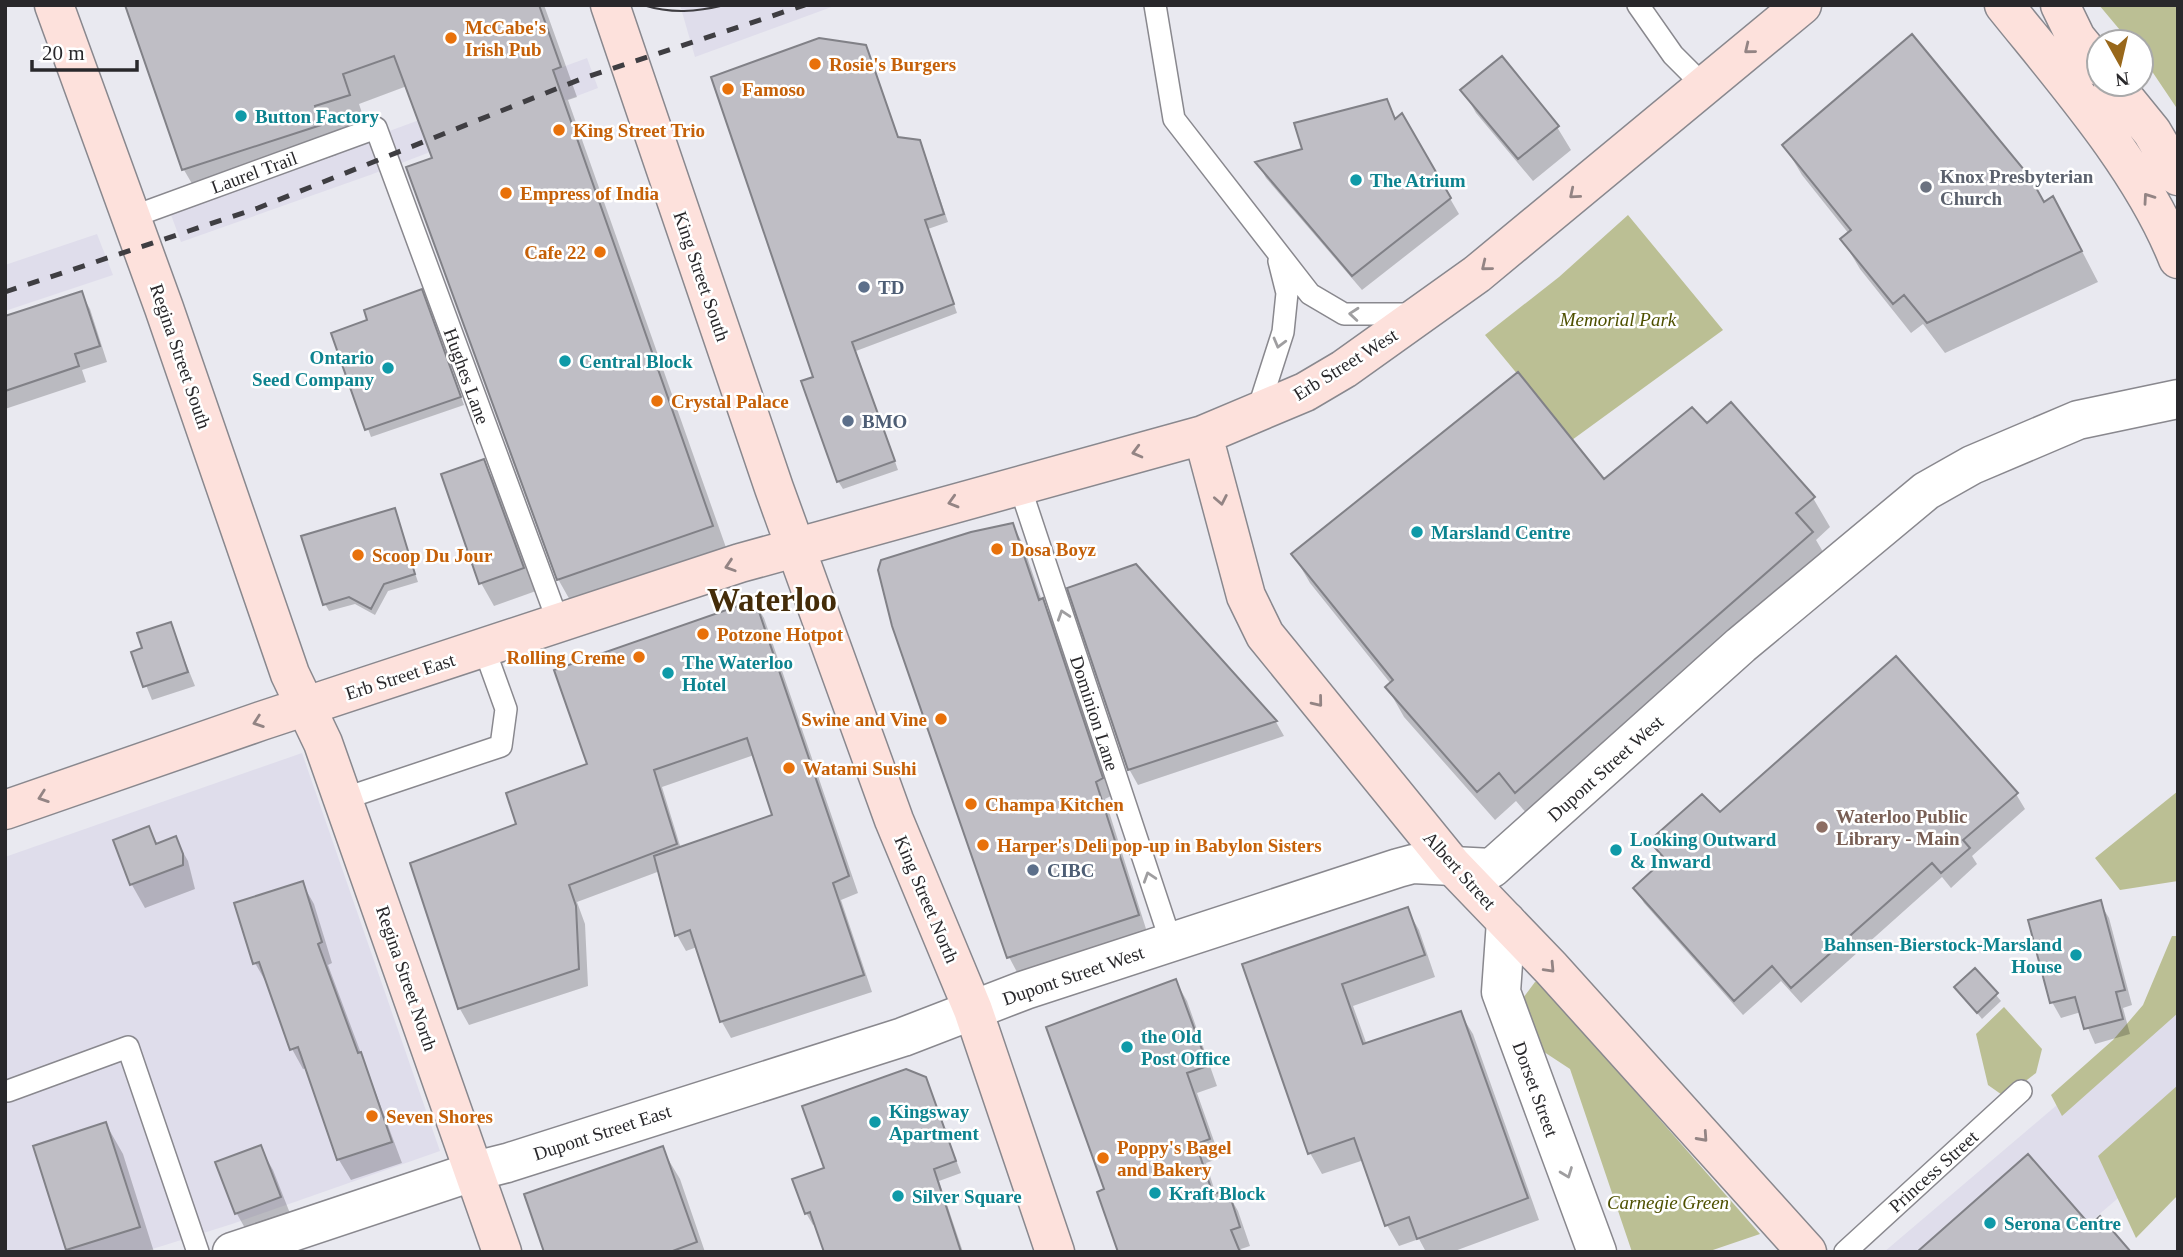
<svg xmlns="http://www.w3.org/2000/svg" width="2183" height="1257" font-family="Georgia,serif">
  <rect width="100%" height="100%" fill="#e9e9f0"/>
  <path fill="#dfddeb" d="M680,5H837L695,57Z
    M587,58L598,88L370,175L181,242L170,212Z
    M97,234L113,275L5,311V265Z
    M302,753L440,1151L232,1224L143,1252H5V857Z
    M2178,1002V1147L2055,1252H1884Z"/>
  <path fill="#bbbf94" d="M2099,5H2178V110L2141,55V42H2130Z
    M1628,215L1723,330L1572,440L1485,335L1559,277Z
    M2178,791V881L2120,890L2095,858Z
    M2172,936H2178V1013L2062,1116L2051,1095L2113,1040L2143,1005Z
    M1535,982L1545,983L1592,1042L1760,1234L1707,1252H1632L1570,1069L1535,1046L1523,998Z
    M2004,1007L2042,1049L2036,1073L2005,1097L1988,1085L1976,1034Z
    M2178,1085V1195L2136,1238L2098,1156Z"/>
  <path fill="#0003" fill-rule="evenodd" d="M126,5H544L577,97L568,100L729,556L575,609L558,579L434,159L407,86L359,104L366,125L331,136L337,155L201,199L184,170Z
    M865,46L899,139L919,142L923,148L948,222L928,229L957,313L856,351L898,470L843,489L838,481L816,378Z
    M1463,90L1557,127L1571,150L1533,181L1476,113Z
    M1386,101L1397,120L1402,116L1459,214L1362,290L1266,178L1258,163L1304,150Z
    M1784,145L2044,204L2070,228L2098,282L1945,353L1923,324L1911,333L1860,269L1842,239L1849,234L1802,175Z
    M81,293L90,309L107,362L82,370L86,382L5,409V318Z
    M425,299L464,405L371,437L333,334Z
    M1707,426L1813,498L1830,527L1816,540L1829,562L1533,821L1516,801L1495,820L1404,717L1387,687L1391,684L1310,583L1293,554L1603,481Z
    M483,462L497,485L536,591L494,606L481,583Z
    M394,510L418,582L388,591L375,615L355,604L329,611L325,604Z
    M1012,525L1022,542L1042,601L1052,617L1111,796L1105,799L1147,932L1018,974L1009,957L894,625Z
    M1135,566L1276,722L1284,736L1138,785L1129,769Z
    M754,602L764,618L858,893L841,900L872,992L731,1038L722,1022L697,947L686,951L677,935L660,871L577,902L585,924L588,986L469,1025L460,1009L412,864L519,825L590,765ZM754,755L774,817L681,849L662,787Z
    M170,624L195,686L152,700L133,653L144,649Z
    M2016,794L2025,809L1972,856L1977,864L1951,888L1942,877L1801,1003L1781,981L1743,1015L1644,903L1635,888L1665,861L1652,841L1719,815Z
    M149,828L158,845L175,838L188,861L195,889L145,908L132,885L115,841Z
    M302,883L314,904L332,963L328,965L402,1163L351,1180L339,1160L307,1068L303,1069L292,1049L267,984L255,963Z
    M2100,903L2109,918L2132,1005L2123,1008L2130,1034L2095,1044L2081,1012L2061,1018L2052,1002Z
    M1407,909L1419,930L1435,977L1353,1006L1367,1045L1460,1013L1473,1034L1539,1220L1452,1252H1426L1419,1239L1399,1246L1387,1225L1364,1160L1322,1174L1310,1153L1244,965Z
    M1975,970L2001,1001L1982,1019L1957,988Z
    M1176,982L1187,1001L1217,1086L1197,1093L1220,1158L1206,1163L1216,1195L1227,1192L1238,1211L1250,1246L1241,1249L1242,1252H1119L1106,1190Z
    M925,1078L961,1173L939,1181L963,1252H826L816,1224L813,1225L806,1213L826,1169Z
    M106,1124L123,1154L154,1252L68,1250L35,1147Z
    M260,1147L273,1170L293,1221L250,1237L237,1214L217,1163Z
    M662,1149L680,1179L705,1252H546Z"/>
  <path fill="#bfbec5" stroke="#818187" stroke-width="2" d="M125,5H539L561,67L553,70L713,526L557,580L406,167L432,158L394,56L343,74L350,95L315,106L321,125L182,170Z
    M1912,34L2030,177L2044,202L2053,196L2082,251L1927,323L1904,295L1893,304L1840,239L1851,230L1782,145Z
    M819,38L866,45L898,137L920,140L944,214L925,220L954,304L852,342L895,461L837,482L801,381L813,377L711,77Z
    M1502,56L1559,126L1518,159L1460,90Z
    M1387,99L1395,119L1402,113L1451,198L1352,276L1255,162L1302,149L1294,123Z
    M422,289L461,397L365,430L331,333L367,320L364,310Z
    M82,291L100,346L75,354L79,366L5,391V316Z
    M1518,372L1604,479L1692,407L1707,423L1731,402L1815,497L1796,513L1813,532L1515,793L1499,773L1477,792L1385,687L1393,680L1291,554Z
    M484,459L524,568L479,584L441,474Z
    M395,508L415,574L384,584L371,609L349,597L323,605L301,536Z
    M1013,523L1039,600L1043,598L1103,778L1096,782L1139,915L1007,958L892,626L878,570L881,560L971,532Z
    M1136,564L1277,721L1128,770L1067,588Z
    M755,600L849,876L833,883L864,975L720,1022L690,930L675,936L654,856L772,815L747,738L654,770L677,844L569,885L576,906L579,969L458,1009L410,863L516,824L506,793L587,764L554,670Z
    M171,622L188,672L143,687L131,652L142,648L137,633Z
    M1896,656L2018,793L1963,840L1970,848L1941,873L1932,863L1791,988L1772,966L1734,1001L1633,888L1665,859L1649,841L1702,794L1720,812Z
    M149,826L156,844L176,836L183,854V865L130,885L113,840Z
    M303,881L322,942L318,944L358,1053L361,1052L392,1142L337,1160L298,1047L290,1050L259,962L253,964L234,903Z
    M2101,900L2125,990L2116,992L2123,1019L2084,1029L2075,997L2050,1003L2028,920Z
    M1408,907L1425,955L1342,984L1363,1044L1461,1011L1528,1198L1417,1239L1409,1217L1385,1226L1354,1138L1308,1154L1242,964Z
    M1975,968L1998,993L1977,1013L1954,987Z
    M1176,979L1208,1066L1187,1073L1210,1139L1196,1144L1213,1194L1228,1190L1240,1227L1231,1230L1240,1252H1118L1097,1192L1104,1189L1046,1027Z
    M906,1069L926,1077L956,1161L934,1169L961,1252H824L810,1212L805,1214L792,1179L824,1168L802,1106Z
    M106,1122L140,1227L66,1250L33,1146Z
    M261,1145L281,1197L235,1214L215,1162Z
    M663,1146L697,1242L670,1252H544L524,1194Z
    M2028,1154L2090,1225L2100,1216L2131,1252H1917Z"/>
  <g fill="none" stroke-linecap="round" stroke-linejoin="round">
    <g stroke="#89888e" stroke-width="24">
      <path id="lane" d="M1155,5L1174,119L1310,294L1344,314H1413
        M1638,5L1673,55L1704,86
        M132,217L376,128L559,624
        M1257,413L1283,332L1287,293L1279,261
        M1019,484L1171,942
        M343,799L501,746L506,709L484,648
        M8,1091L128,1047L198,1252
        M1845,1252L2021,1091"/>
    </g>
    <g stroke="#89888e" stroke-width="41">
      <path id="street" d="M1506,921L1501,992L1597,1252
        M232,1252L475,1171L507,1163L903,1037L1025,990L1398,868L1413,864L1492,868L1741,645L1926,491L1972,465L2078,420L2178,399"/>
    </g>
    <g stroke="#89888e" stroke-width="41">
      <path id="secondary" d="M54,5L164,308L290,674L323,743L502,1252
        M610,5L774,488L894,820L973,1010L1055,1252
        M2004,5C2065,81 2142,168 2178,259
        M2060,5L2076,38L2099,66
        M2113,84L2152,132L2178,176
        M1203,435L1246,596L1265,635L1452,865L1551,968L1807,1252
        M5,810L261,721L740,563L1203,435L1305,392L1344,369L1477,274L1802,5"/>
    </g>
    <use href="#lane" stroke="#fff" stroke-width="21"/>
    <use href="#street" stroke="#fff" stroke-width="38"/>
    <use href="#secondary" stroke="#fde1dc" stroke-width="38"/>
    <path stroke="#3f3e42" stroke-width="2" d="M643,5C672,14 696,12 725,5"/>
    <path stroke="#3f3e42" stroke-width="5" stroke-dasharray="12 12" stroke-linecap="butt" d="M5,292L258,208L581,79L805,5"/>
  </g>
  <defs><path id="oneway-chevron" d="M-2-3.5L2.5 0L-2 3.5" fill="none" stroke-width="1.6" stroke-linecap="round" stroke-linejoin="round" transform="scale(1.75)"/></defs>
  <g stroke="#938484">
    <use href="#oneway-chevron" transform="translate(1749 49) rotate(141)"/>
    <use href="#oneway-chevron" transform="translate(1574 194) rotate(140)"/>
    <use href="#oneway-chevron" transform="translate(2148 198) rotate(-125)"/>
    <use href="#oneway-chevron" transform="translate(1486 266) rotate(141)"/>
    <use href="#oneway-chevron" transform="translate(1137 452) rotate(165)"/>
    <use href="#oneway-chevron" transform="translate(1221 500) rotate(79)"/>
    <use href="#oneway-chevron" transform="translate(953 502) rotate(164)"/>
    <use href="#oneway-chevron" transform="translate(730 566) rotate(162)"/>
    <use href="#oneway-chevron" transform="translate(1318 702) rotate(51)"/>
    <use href="#oneway-chevron" transform="translate(258 722) rotate(161)"/>
    <use href="#oneway-chevron" transform="translate(43 797) rotate(161)"/>
    <use href="#oneway-chevron" transform="translate(1550 968) rotate(47)"/>
    <use href="#oneway-chevron" transform="translate(1703 1137) rotate(48)"/>
  </g>
  <g stroke="#9f9ea0">
    <use href="#oneway-chevron" transform="translate(1354 314) rotate(-175)"/>
    <use href="#oneway-chevron" transform="translate(1279 343) rotate(105)"/>
    <use href="#oneway-chevron" transform="translate(1063 615) rotate(-108)"/>
    <use href="#oneway-chevron" transform="translate(1149 877) rotate(-108)"/>
    <use href="#oneway-chevron" transform="translate(1567 1173) rotate(69)"/>
  </g>
  <g fill="#e8710a" stroke="#fff" stroke-width="2.5">
    <circle cx="451" cy="38" r="7"/>
    <circle cx="815" cy="64" r="7"/>
    <circle cx="728" cy="89" r="7"/>
    <circle cx="559" cy="130" r="7"/>
    <circle cx="506" cy="193" r="7"/>
    <circle cx="600" cy="252" r="7"/>
    <circle cx="657" cy="401" r="7"/>
    <circle cx="997" cy="549" r="7"/>
    <circle cx="358" cy="555" r="7"/>
    <circle cx="703" cy="634" r="7"/>
    <circle cx="639" cy="657" r="7"/>
    <circle cx="941" cy="719" r="7"/>
    <circle cx="789" cy="768" r="7"/>
    <circle cx="971" cy="804" r="7"/>
    <circle cx="983" cy="845" r="7"/>
    <circle cx="372" cy="1116" r="7"/>
    <circle cx="1103" cy="1158" r="7"/>
  </g>
  <g fill="#0f9aa8" stroke="#fff" stroke-width="2.5">
    <circle cx="241" cy="116" r="7"/>
    <circle cx="1356" cy="180" r="7"/>
    <circle cx="565" cy="361" r="7"/>
    <circle cx="388" cy="368" r="7"/>
    <circle cx="1417" cy="532" r="7"/>
    <circle cx="668" cy="673" r="7"/>
    <circle cx="1616" cy="850" r="7"/>
    <circle cx="2076" cy="955" r="7"/>
    <circle cx="1127" cy="1047" r="7"/>
    <circle cx="875" cy="1122" r="7"/>
    <circle cx="1155" cy="1193" r="7"/>
    <circle cx="898" cy="1196" r="7"/>
    <circle cx="1990" cy="1223" r="7"/>
  </g>
  <circle fill="#6b7280" stroke="#fff" stroke-width="2.5" cx="1926" cy="187" r="7"/>
  <g fill="#5c6f8a" stroke="#fff" stroke-width="2.5">
    <circle cx="864" cy="287" r="7"/>
    <circle cx="848" cy="421" r="7"/>
    <circle cx="1033" cy="870" r="7"/>
  </g>
  <circle fill="#8d6e63" stroke="#fff" stroke-width="2.5" cx="1822" cy="827" r="7"/>
  <g text-anchor="middle" stroke-width="5" stroke-linejoin="round" paint-order="stroke">
    <g font-size="19" font-weight="bold" fill="#c56008" stroke="#fff" text-anchor="start">
      <text x="465" y="34">McCabe's<tspan x="465" dy="22">Irish Pub</tspan></text>
      <text x="829" y="71">Rosie's Burgers</text>
      <text x="742" y="96">Famoso</text>
      <text x="573" y="137">King Street Trio</text>
      <text x="520" y="200">Empress of India</text>
      <text x="586" y="259" text-anchor="end">Cafe 22</text>
      <text x="671" y="408">Crystal Palace</text>
      <text x="1011" y="556">Dosa Boyz</text>
      <text x="372" y="562">Scoop Du Jour</text>
      <text x="717" y="641">Potzone Hotpot</text>
      <text x="625" y="664" text-anchor="end">Rolling Creme</text>
      <text x="927" y="726" text-anchor="end">Swine and Vine</text>
      <text x="803" y="775">Watami Sushi</text>
      <text x="985" y="811">Champa Kitchen</text>
      <text x="997" y="852">Harper's Deli pop-up in Babylon Sisters</text>
      <text x="386" y="1123">Seven Shores</text>
      <text x="1117" y="1154">Poppy's Bagel<tspan x="1117" dy="22">and Bakery</tspan></text>
    </g>
    <g font-size="19" font-weight="bold" fill="#0d838f" stroke="#fff" text-anchor="start">
      <text x="255" y="123">Button Factory</text>
      <text x="1370" y="187">The Atrium</text>
      <text x="374" y="364" text-anchor="end">Ontario<tspan x="374" dy="22">Seed Company</tspan></text>
      <text x="579" y="368">Central Block</text>
      <text x="1431" y="539">Marsland Centre</text>
      <text x="682" y="669">The Waterloo<tspan x="682" dy="22">Hotel</tspan></text>
      <text x="1630" y="846">Looking Outward<tspan x="1630" dy="22">&amp; Inward</tspan></text>
      <text x="2062" y="951" text-anchor="end">Bahnsen-Bierstock-Marsland<tspan x="2062" dy="22">House</tspan></text>
      <text x="1141" y="1043">the Old<tspan x="1141" dy="22">Post Office</tspan></text>
      <text x="889" y="1118">Kingsway<tspan x="889" dy="22">Apartment</tspan></text>
      <text x="1169" y="1200">Kraft Block</text>
      <text x="912" y="1203">Silver Square</text>
      <text x="2004" y="1230">Serona Centre</text>
    </g>
    <g font-size="19" fill="#29282b" stroke="#fff">
      <text transform="translate(254 172) rotate(-20)" y="7">Laurel Trail</text>
      <text transform="translate(702 276) rotate(71)" y="7">King Street South</text>
      <text transform="translate(181 356) rotate(71)" y="7">Regina Street South</text>
      <text transform="translate(1345 364) rotate(-32)" y="7">Erb Street West</text>
      <text transform="translate(467 376) rotate(70)" y="7">Hughes Lane</text>
      <text transform="translate(400 676) rotate(-18)" y="7">Erb Street East</text>
      <text transform="translate(1095 713) rotate(72)" y="7">Dominion Lane</text>
      <text transform="translate(1605 768) rotate(-42)" y="7">Dupont Street West</text>
      <text transform="translate(1460 870) rotate(48)" y="7">Albert Street</text>
      <text transform="translate(927 899) rotate(67)" y="7">King Street North</text>
      <text transform="translate(1073 975) rotate(-19)" y="7">Dupont Street West</text>
      <text transform="translate(407 978) rotate(71)" y="7">Regina Street North</text>
      <text transform="translate(1536 1089) rotate(70)" y="7">Dorset Street</text>
      <text transform="translate(602 1132) rotate(-18)" y="7">Dupont Street East</text>
      <text transform="translate(1933 1171) rotate(-42)" y="7">Princess Street</text>
    </g>
    <g font-size="19" font-weight="bold" fill="#5b616d" stroke="#fff" text-anchor="start">
      <text x="1940" y="183">Knox Presbyterian<tspan x="1940" dy="22">Church</tspan></text>
    </g>
    <g font-size="19" font-weight="bold" fill="#4e5e75" stroke="#fff" text-anchor="start">
      <text x="878" y="294">TD</text>
      <text x="862" y="428">BMO</text>
      <text x="1047" y="877">CIBC</text>
    </g>
    <g font-size="19" font-style="italic" fill="#4e5000" stroke="#fff">
      <text x="1618" y="326">Memorial Park</text>
      <text x="1668" y="1209">Carnegie Green</text>
    </g>
    <g font-size="19" font-weight="bold" fill="#785e54" stroke="#fff" text-anchor="start">
      <text x="1836" y="823">Waterloo Public<tspan x="1836" dy="22">Library - Main</tspan></text>
    </g>
    <g font-size="33" font-weight="bold" fill="#442c09" stroke="#fff">
      <text x="772" y="611">Waterloo</text>
    </g>
  </g>
  <rect width="2183" height="1257" fill="none" stroke="#29282b" stroke-width="14"/>
  <g transform="translate(2120 63) rotate(172)"><circle r="33" fill="#ffffff" stroke="#a9a9aa" stroke-width="2"/>
  <path d="M0-5L12 26L0 18L-12 26Z" fill="#99681b"/>
  <text y="-10" font-size="19" font-weight="bold" text-anchor="middle" fill="#29282b">N</text>
  </g>
  <path d="M32 60v10h105v-10" fill="none" stroke="#29282b" stroke-width="3.5"/>
  <text x="42" y="60" font-size="21" fill="#29282b" stroke="#ffffff" stroke-width="5" paint-order="stroke">20 m</text>
</svg>
